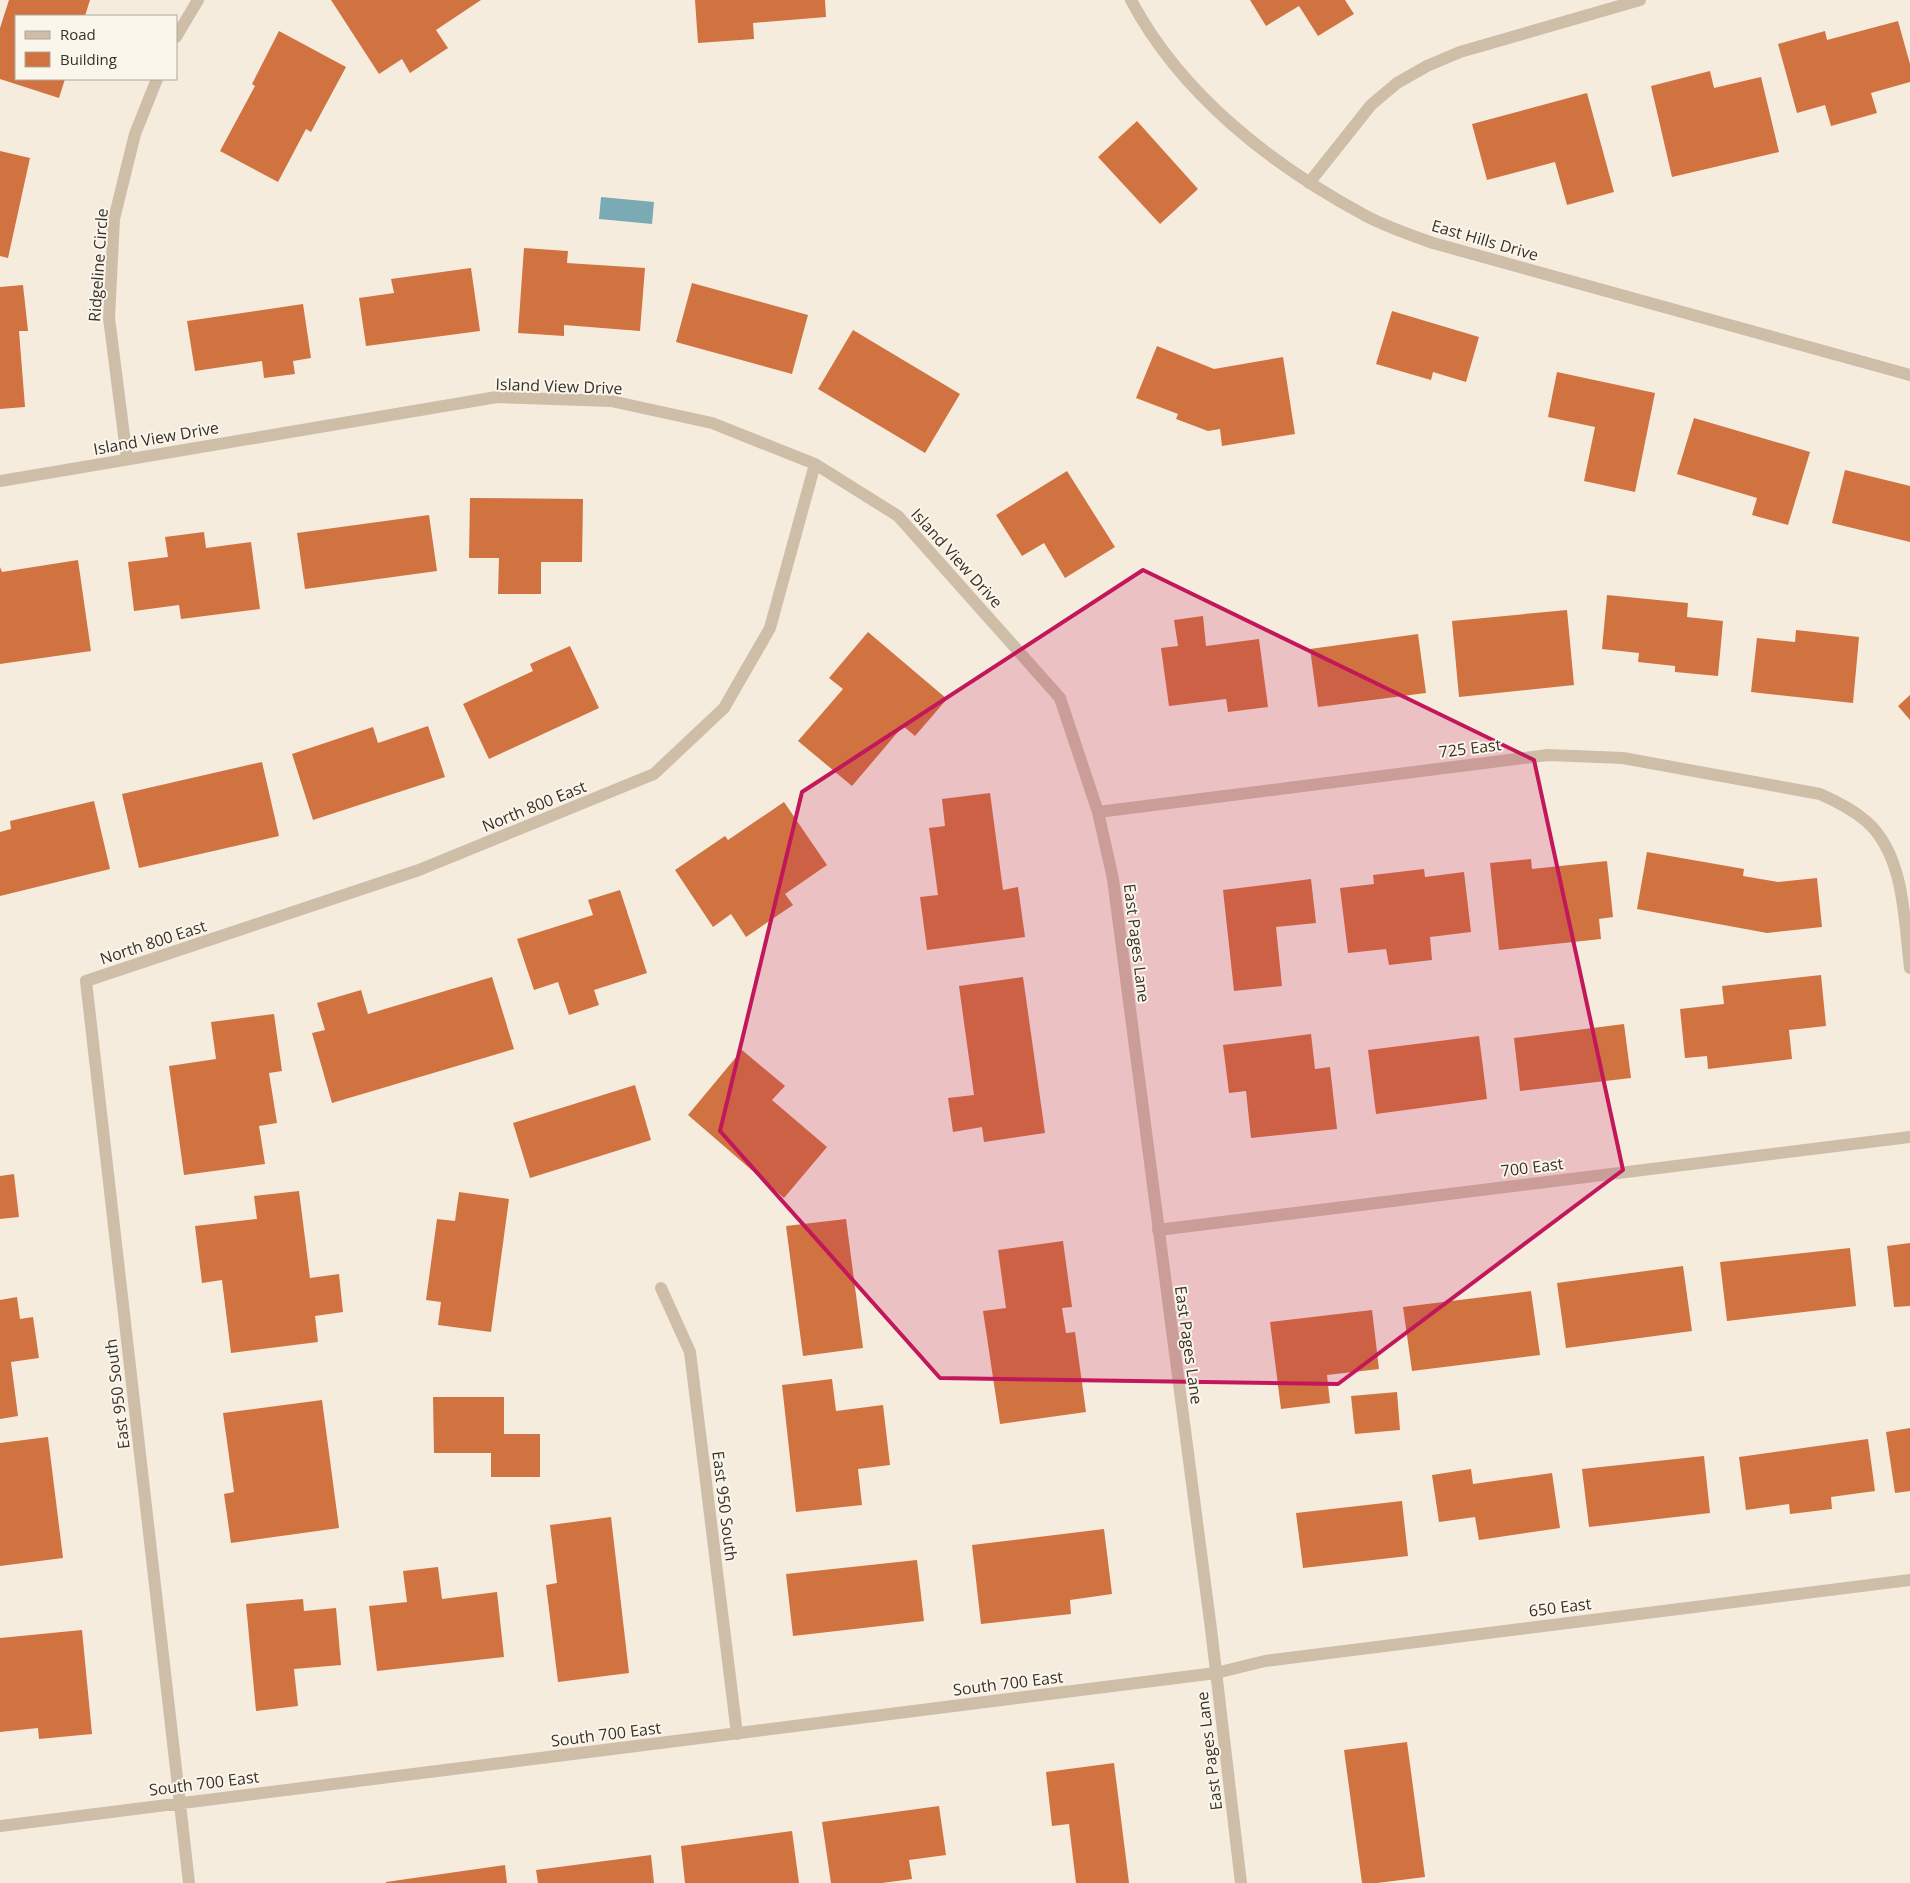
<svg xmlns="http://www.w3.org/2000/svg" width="1910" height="1883" font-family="'Open Sans',sans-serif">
  <rect width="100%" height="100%" fill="#f5ecde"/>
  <path fill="#7aabb4" d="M601,197L654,202L652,224L599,219Z"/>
  <path fill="#d07341" d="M9,0H90L85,16H16V79H65L59,98L0,79V28Z
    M331,0H481L436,30L448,48L410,73L402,59L379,74Z
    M695,0H825L826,17L753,23L754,39L698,43Z
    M1250,0H1345L1354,14L1318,36L1299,6L1266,26Z
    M1898,21L1910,64V82L1871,93L1877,113L1831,126L1825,105L1797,113L1778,44L1825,31L1827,40Z
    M279,31L346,67L311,132L306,129L278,182L220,151L255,86L252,84Z
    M1710,71L1714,88L1761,77L1779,152L1672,177L1651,86Z
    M1587,93L1614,192L1567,205L1555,162L1487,180L1472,124Z
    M1137,121L1198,189L1160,224L1098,157Z
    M0,151L30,158L8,258L0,256Z
    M524,248L568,251L567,263L645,268L640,331L564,325V336L518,333Z
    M471,268L480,331L366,346L359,298L394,293L391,279Z
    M692,283L808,315L792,374L676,342Z
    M23,285L28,331H19L25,407L0,409V287Z
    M303,304L311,358L293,361L295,374L264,378L262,361L195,371L187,321Z
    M1392,311L1479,337L1466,382L1433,372L1431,380L1376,364Z
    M853,330L960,394L925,453L818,389Z
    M1157,346L1214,369L1283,357L1295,434L1222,446L1220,429L1208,431L1176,419L1178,414L1136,398Z
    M1557,372L1655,393L1635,492L1584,481L1595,427L1548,417Z
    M1694,418L1810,452L1788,525L1752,515L1757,498L1677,474Z
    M1845,470L1910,486V542L1832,523Z
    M1067,471L1115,547L1065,578L1044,543L1022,556L996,515Z
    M470,498L583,499L582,562H541V594H498L499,558H469Z
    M429,515L437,571L305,589L297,533Z
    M204,532L206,548L251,542L260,609L181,619L179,605L134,611L128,562L168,557L165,537Z
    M78,560L91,651L0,664V567L2,572Z
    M1607,595L1688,603L1687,617L1723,621L1718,676L1675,672V666L1638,662L1639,653L1602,649Z
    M1567,610L1574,685L1459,697L1452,621Z
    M1203,616L1206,646L1259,639L1268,707L1228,712L1226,699L1169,706L1161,648L1178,646L1174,620Z
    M1796,630L1859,637L1853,703L1751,692L1757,638L1795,642Z
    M868,632L947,699L915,736L903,726L852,786L798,741L843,689L829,678Z
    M1418,634L1426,693L1318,707L1310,649Z
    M570,646L599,708L489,759L463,704L533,671L530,664Z
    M1910,695V720L1898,706Z
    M428,726L445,777L313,820L292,754L373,727L378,743Z
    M262,762L279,836L139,868L122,794Z
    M990,793L1003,890L1018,887L1025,937L927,950L920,897L938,895L929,828L945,826L942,799Z
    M94,801L110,869L0,896V832L11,829L10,821Z
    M784,802L827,865L785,894L793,905L746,937L731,914L713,927L675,870L725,836L728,840Z
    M1647,852L1744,869L1743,876L1778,882L1817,878L1822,927L1767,933L1637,909Z
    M1531,859L1532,869L1607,861L1613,917L1599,919L1601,939L1499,950L1490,863Z
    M1424,869L1425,877L1464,872L1471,932L1430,937L1432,960L1389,965L1386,949L1348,953L1340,888L1374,884L1373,875Z
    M1311,879L1316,923L1276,927L1282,986L1234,991L1223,890Z
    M620,890L647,973L594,990L599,1005L569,1015L558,982L534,990L517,939L593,915L588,900Z
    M1821,975L1826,1026L1789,1030L1792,1059L1708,1069L1707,1056L1685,1058L1680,1009L1724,1004L1722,986Z
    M492,977L514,1049L332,1103L312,1033L325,1030L317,1003L361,990L368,1014Z
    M1023,977L1045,1133L984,1142L982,1127L953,1132L948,1098L974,1095L959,986Z
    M274,1014L282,1071L269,1073L277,1123L259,1126L265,1164L184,1175L169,1066L216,1059L211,1022Z
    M1624,1024L1631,1078L1520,1091L1514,1038Z
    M1311,1034L1315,1069L1330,1067L1337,1129L1251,1138L1246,1091L1229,1093L1223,1045Z
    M1479,1036L1487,1099L1376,1114L1368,1050Z
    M742,1050L785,1086L772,1100L827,1147L784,1198L688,1115Z
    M635,1085L651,1140L530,1178L513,1123Z
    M14,1174L19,1217L0,1219V1176Z
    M299,1191L310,1278L339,1274L343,1312L315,1316L318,1342L231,1353L222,1280L202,1283L195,1226L257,1219L254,1196Z
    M459,1192L509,1199L491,1332L438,1325L441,1302L426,1300L437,1219L455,1221Z
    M846,1219L863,1348L803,1356L786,1226Z
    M1063,1241L1072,1307L1062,1308L1066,1333L1075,1332L1086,1412L1000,1424L983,1311L1006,1308L998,1250Z
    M1910,1243V1306L1894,1307L1887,1246Z
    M1850,1248L1856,1306L1727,1321L1720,1262Z
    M1683,1266L1692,1331L1566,1348L1557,1283Z
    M1531,1291L1540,1355L1412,1371L1403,1307Z
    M17,1297L20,1319L33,1317L39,1358L11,1362L18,1416L0,1419V1300Z
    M1372,1310L1379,1369L1327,1375L1330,1403L1281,1409L1270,1322Z
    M832,1379L836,1411L883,1405L890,1465L858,1469L862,1505L796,1512L782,1385Z
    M1397,1392L1400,1430L1355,1434L1351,1396Z
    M433,1397H504V1434H540V1477H491V1453H434Z
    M322,1400L339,1528L231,1543L224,1494L234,1492L223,1413Z
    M1910,1428V1491L1895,1493L1886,1432Z
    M48,1437L63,1558L0,1566V1443Z
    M1868,1439L1875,1491L1831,1497L1832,1509L1790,1514L1789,1504L1746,1510L1739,1457Z
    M1704,1456L1710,1513L1589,1527L1582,1469Z
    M1471,1469L1473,1484L1552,1473L1560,1528L1479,1540L1475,1517L1439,1522L1432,1475Z
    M1402,1501L1408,1556L1303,1568L1296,1513Z
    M611,1517L629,1673L558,1682L546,1585L557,1583L550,1525Z
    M1104,1529L1112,1594L1070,1600L1071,1614L981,1624L972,1545Z
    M917,1560L924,1621L793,1636L786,1574Z
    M438,1567L442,1599L497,1592L504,1657L377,1671L369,1606L407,1602L403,1571Z
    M303,1599L304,1611L336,1608L341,1665L294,1669L298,1706L256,1711L246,1604Z
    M82,1630L92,1734L39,1739L38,1728L0,1732V1638Z
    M1407,1742L1425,1877L1377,1883H1362L1344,1750Z
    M1114,1763L1129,1883H1076L1069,1824L1052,1826L1046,1772Z
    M939,1806L946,1855L909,1860L912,1879L882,1883H831L822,1822Z
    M792,1831L799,1883H685L681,1846Z
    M651,1855L654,1883H538L536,1870Z
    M505,1865L507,1883H386V1882Z"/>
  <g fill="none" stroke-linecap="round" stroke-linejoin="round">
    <path stroke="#cebea8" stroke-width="12" d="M1131,0C1181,95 1273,166 1366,216C1387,227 1410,235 1433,243L1910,375
      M176,37L198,0
      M1309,183L1371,105L1397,83L1427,66L1460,52L1640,0
      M127,459L109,318L114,219L135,134L157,79
      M0,481L497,397L611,401L712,423L815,464L898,516L1060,698L1098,812L1113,879L1211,1629L1241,1883
      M1098,812L1548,755L1623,758L1820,794C1836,801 1852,809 1866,821C1905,855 1904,920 1910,968
      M1158,1230L1910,1137
      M661,1288L690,1352L737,1734
      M0,1826L1216,1673L1265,1661L1910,1580
      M189,1883L86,981L419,870L654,774L724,708L770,628L815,464"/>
  </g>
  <path fill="#c2185b" fill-opacity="0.2" stroke="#c2185b" stroke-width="4" stroke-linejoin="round" d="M1143,570L1534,760L1623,1170L1338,1384L940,1378L720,1131L802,792Z"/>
  <g text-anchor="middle" stroke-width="4" stroke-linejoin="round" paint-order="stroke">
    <g font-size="16" fill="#3a3029" stroke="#fbf6eb">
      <text transform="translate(1485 240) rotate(16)" y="6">East Hills Drive</text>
      <text transform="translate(98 265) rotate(-86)" y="6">Ridgeline Circle</text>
      <text transform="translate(559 386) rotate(2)" y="6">Island View Drive</text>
      <text transform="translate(156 438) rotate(-10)" y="6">Island View Drive</text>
      <text transform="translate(957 558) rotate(48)" y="6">Island View Drive</text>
      <text transform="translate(1470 748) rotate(-7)" y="6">725 East</text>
      <text transform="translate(534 806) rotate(-22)" y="6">North 800 East</text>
      <text transform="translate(153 942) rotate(-18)" y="6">North 800 East</text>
      <text transform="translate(1137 943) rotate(83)" y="6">East Pages Lane</text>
      <text transform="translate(1532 1167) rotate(-7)" y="6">700 East</text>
      <text transform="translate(1189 1345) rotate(82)" y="6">East Pages Lane</text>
      <text transform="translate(117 1394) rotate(-97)" y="6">East 950 South</text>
      <text transform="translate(725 1506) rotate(83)" y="6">East 950 South</text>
      <text transform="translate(1560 1607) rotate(-7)" y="6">650 East</text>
      <text transform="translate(1008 1683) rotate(-7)" y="6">South 700 East</text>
      <text transform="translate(606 1734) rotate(-7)" y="6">South 700 East</text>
      <text transform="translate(1209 1751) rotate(-97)" y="6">East Pages Lane</text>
      <text transform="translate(204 1783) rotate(-7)" y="6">South 700 East</text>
    </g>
  </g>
  <rect x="15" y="15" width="162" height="65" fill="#fbf6eb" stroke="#aea79d"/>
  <rect x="25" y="31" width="25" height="8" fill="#cebea8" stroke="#aea79d"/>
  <text x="60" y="40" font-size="15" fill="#3a3029">Road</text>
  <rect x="25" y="52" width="25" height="15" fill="#d07341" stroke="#aea79d"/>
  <text x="60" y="65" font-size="15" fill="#3a3029">Building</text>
</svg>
